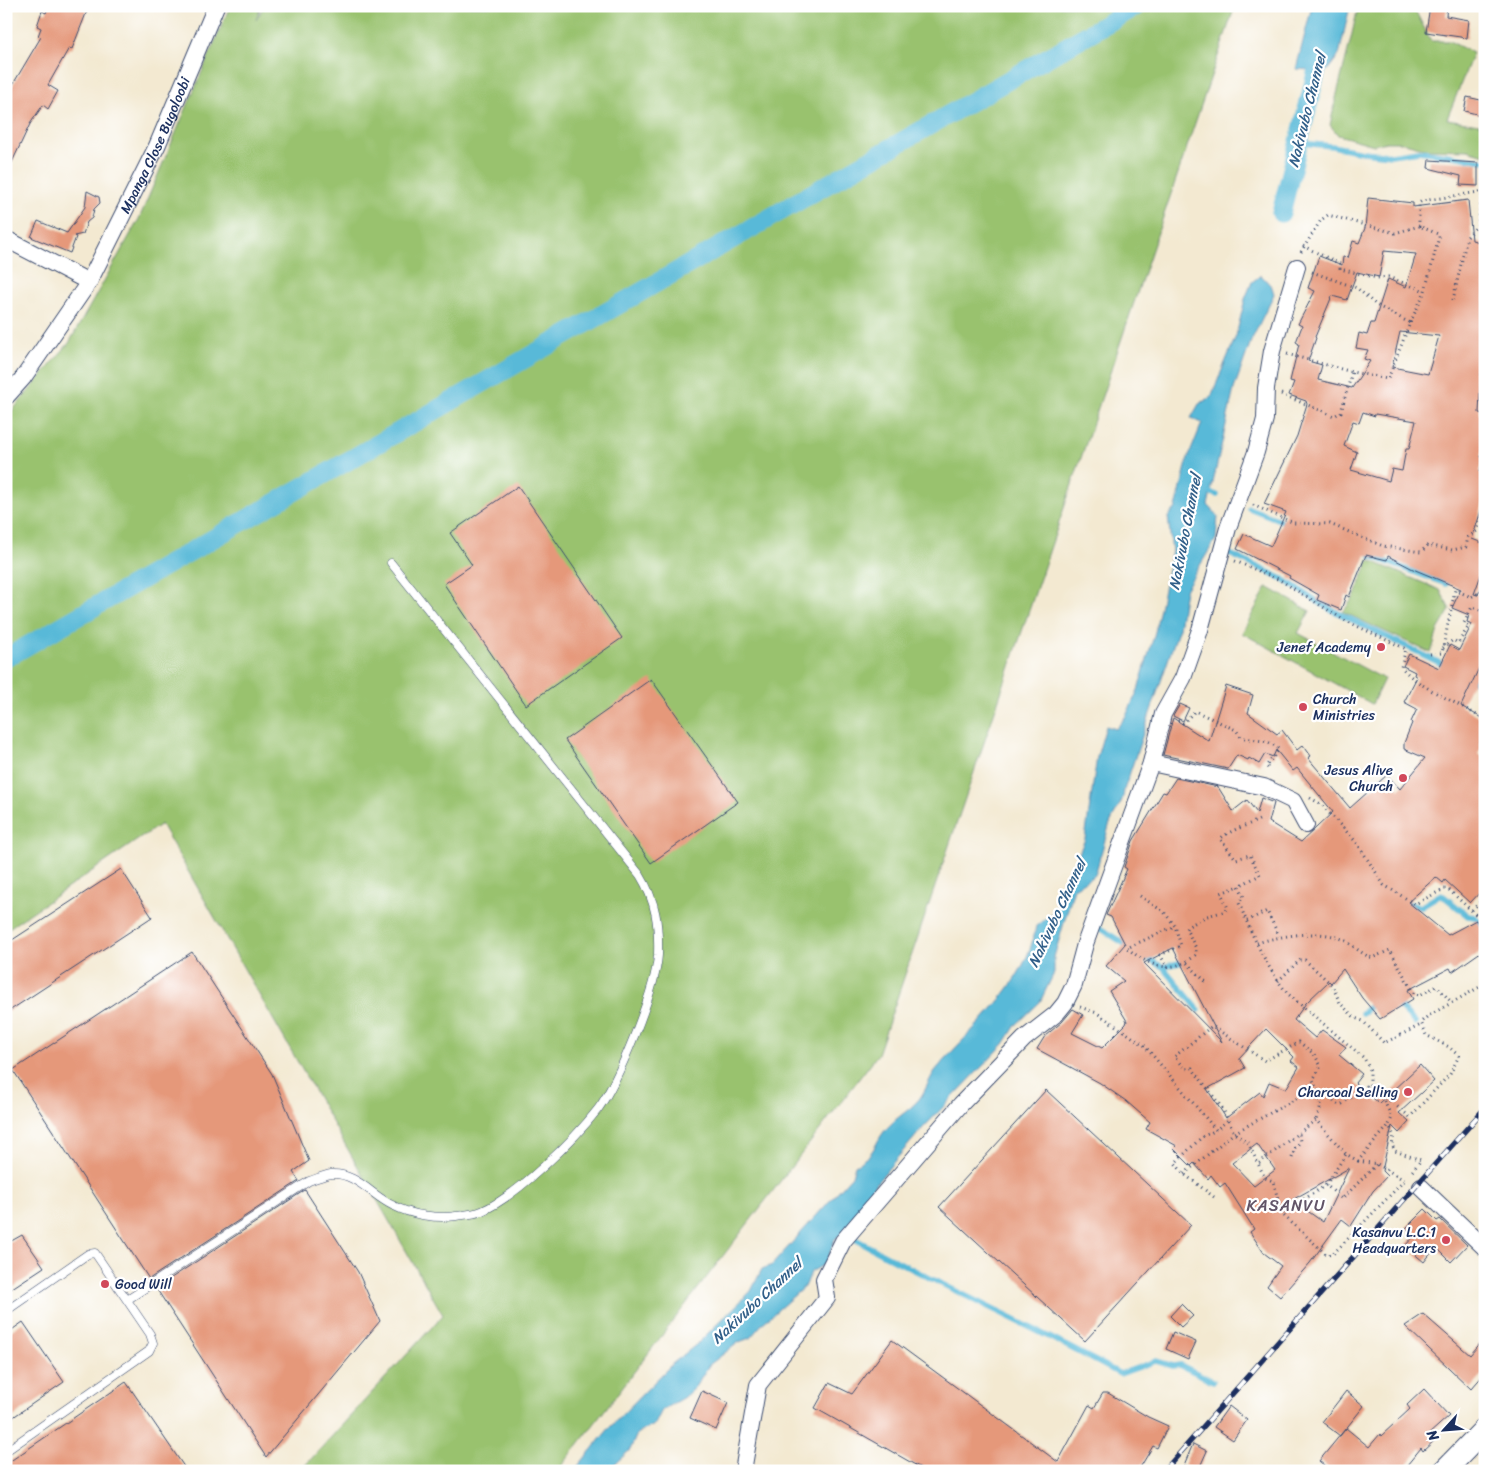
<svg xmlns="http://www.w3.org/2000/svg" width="1491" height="1477" font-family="Sriracha,sans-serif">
  <rect width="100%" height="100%" fill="#fff"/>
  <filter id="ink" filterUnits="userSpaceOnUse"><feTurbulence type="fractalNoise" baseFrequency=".02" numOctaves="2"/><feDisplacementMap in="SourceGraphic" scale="10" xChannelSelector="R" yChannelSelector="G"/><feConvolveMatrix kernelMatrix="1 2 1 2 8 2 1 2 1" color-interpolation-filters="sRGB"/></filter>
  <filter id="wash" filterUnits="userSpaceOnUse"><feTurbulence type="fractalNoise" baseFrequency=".0096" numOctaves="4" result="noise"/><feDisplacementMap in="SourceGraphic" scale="20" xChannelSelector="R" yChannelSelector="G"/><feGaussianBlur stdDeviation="1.12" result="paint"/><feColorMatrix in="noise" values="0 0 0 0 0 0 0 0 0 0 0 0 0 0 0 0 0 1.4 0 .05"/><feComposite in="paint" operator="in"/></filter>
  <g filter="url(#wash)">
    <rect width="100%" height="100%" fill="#f3e9d1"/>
    <path fill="#99c26e" stroke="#5a7866" d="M230,6H261L256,20L264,6H1235L878,1054L558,1471H300L443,1315L161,824L6,930V418L69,343L139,219Z
      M1383,6L1398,13L1416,12L1431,41H1449L1473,53L1447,119L1485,125V155L1468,150L1427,149L1401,142H1386L1374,145L1338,135L1330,125C1338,85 1350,47 1358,7Z
      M1369,560L1440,590L1450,610L1438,630L1431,653L1343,612L1355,595Z
      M1267,587L1310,611L1298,633L1384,679L1372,704L1242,633Z"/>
    <path fill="#59b9d8" stroke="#3a749b" d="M1312,6H1350L1339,55L1327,71L1296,69Z
      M1261,275L1272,287L1274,294L1251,341L1234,389L1208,505L1218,516L1216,539L1185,590L1179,628L1124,790C1124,802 1113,815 1109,826C1104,842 1100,859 1095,875L1074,888L1054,957V973L1040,1002L1016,1025L1004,1044L922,1129L892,1164L871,1190L857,1221L834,1240L827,1263L811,1272L806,1285L763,1323L750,1338L739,1342L709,1365L695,1387L684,1397L662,1410L655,1424L637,1434L630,1450L607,1471H574L611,1426L672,1364L697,1344L751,1291L762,1269L772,1265L852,1176L855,1165C879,1152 873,1142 889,1126C899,1115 915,1107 922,1095C927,1087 930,1078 935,1071C971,1027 1027,986 1036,926L1055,911L1085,839L1097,757L1106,726L1116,729L1126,716L1138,690L1155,632L1172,551L1168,517L1176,508L1188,458L1202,423L1191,418L1199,404L1211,397L1236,336L1245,299L1252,282Z"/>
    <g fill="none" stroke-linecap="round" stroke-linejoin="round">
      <path stroke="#59b9d8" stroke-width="5.5" d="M1301,143L1332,146L1363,152L1391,155L1419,151L1485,161
        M1203,490L1217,495
        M1249,508L1287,523
        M1230,554L1283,579L1326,607L1448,667
        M1371,556L1446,584
        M1467,677L1485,686
        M1404,902L1420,907L1441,894L1468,916L1475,917L1485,928
        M1095,925L1131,948
        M1145,957L1163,967L1187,961
        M1163,967L1199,1010
        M1396,1003L1415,1023
        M1362,1013L1375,1002
        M855,1239C942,1287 1033,1326 1120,1374L1156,1361L1173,1366L1180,1365L1213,1381"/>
      <path stroke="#59b9d8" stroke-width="19" d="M1281,213L1333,6
        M6,658L1137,6"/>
    </g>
    <g id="blocks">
      <path fill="#e5987a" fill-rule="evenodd" d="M49,6H89L72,49L69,48L48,85L58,91L48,109L43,105L30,124L6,175V96L41,37L38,36L41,28L37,26L42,11L46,13Z
        M1430,6H1447L1446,16L1469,20L1467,38L1426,32Z
        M1467,97L1485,101V116L1464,111Z
        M1429,160L1478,163V186L1460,185L1461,176L1428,168Z
        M87,191L99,197L100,203L94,209L92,218L87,222L83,234L74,236L76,237L70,253L31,237L38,221L67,233L85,207Z
        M1368,198L1413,203V207L1468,200L1472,240L1485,244V374H1481L1479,413L1485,414V439L1481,457L1483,458L1480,472L1485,473V498L1472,539L1485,544V564L1474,594L1478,595L1485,579V670L1479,668L1461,706L1485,720V734L1479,745L1482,746L1478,754L1485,758V887L1470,903L1445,880L1443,883L1436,877L1408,902L1448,935L1476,920L1485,933V949L1452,972L1450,968L1408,990L1413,999L1380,1019L1362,998L1343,969L1331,983L1329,981L1306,1003L1294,1020L1315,1038L1322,1030L1346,1047L1339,1055L1362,1074L1355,1083L1379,1103L1420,1065L1434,1081L1399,1113L1409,1122L1399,1133L1392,1126L1382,1171L1387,1176L1373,1191L1351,1226L1342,1219L1310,1263L1280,1297L1267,1286L1281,1266L1264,1253L1250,1232L1254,1229L1225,1183L1220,1187L1211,1175L1208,1179L1194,1163L1191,1166L1174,1149L1177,1146L1146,1129L1150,1122L1126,1101L1100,1083L1037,1049L1045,1036L1062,1022L1073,1009L1083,1015L1072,1033L1102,1048L1126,1024L1127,1021L1109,991L1124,981L1106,966L1125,944L1111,917L1106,915L1127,869L1124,867L1133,841L1163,792L1166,793L1176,778L1218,787L1233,811L1247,800L1257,813L1261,798L1274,803L1269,822L1301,842L1333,812L1297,768L1293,771L1276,750L1273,757L1265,754L1259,764L1249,758L1248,760L1237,755L1228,769L1163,755L1173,718L1209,741L1226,686L1253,695L1248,713L1277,734L1282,730L1297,750L1303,745L1311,756L1308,758L1350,808L1387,775L1400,789L1425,758L1404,749V743L1412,723L1411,722L1417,709L1404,702L1417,677L1414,675L1415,672L1403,666L1409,654L1439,668L1450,645L1459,650L1472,624L1467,622L1469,615L1452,608L1461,589L1413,569L1388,556L1387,560L1366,555L1349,597L1346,595L1341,610L1317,600L1319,595L1289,578L1290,576L1237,549L1244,534L1271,546L1286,512L1264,504L1297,436L1307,404L1306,401L1289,395L1294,382L1290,381L1299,344L1296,342L1302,326L1298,324L1315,291L1308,288L1319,256L1342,265L1343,257L1348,258L1353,241L1359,243L1365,228ZM1384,251L1416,254L1406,287L1388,279L1374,323H1371L1367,335L1359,333L1356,348L1368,350L1364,359L1370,361L1352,388L1318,380L1322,365L1308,361L1316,338L1315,337L1332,296L1347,300L1357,272L1379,277ZM1400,332L1439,336L1428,374L1392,367ZM1363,412L1375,416V414L1416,421L1409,449H1406L1402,471L1392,469L1389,481L1351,470L1357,452L1344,446L1353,421L1359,423ZM1173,948L1222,1042L1144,963ZM1266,1029L1294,1057L1291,1061L1299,1067L1286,1089L1269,1082L1263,1096L1260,1092L1226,1118L1207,1089L1245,1068L1239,1058ZM1257,1144L1275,1170L1254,1186L1232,1163ZM1349,1168L1323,1222L1292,1200Z
        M518,486L622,638L526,705L444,584L472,565L450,533Z
        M651,679L738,802L651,863L565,740Z
        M1180,704L1189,708L1183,721L1173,716Z
        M121,869L152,917L6,1013V944Z
        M192,952L272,1074L309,1161L293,1172L299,1181L149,1279L13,1070Z
        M1046,1090L1191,1225L1085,1341L939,1207Z
        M305,1190L358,1272L380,1321L266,1457L156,1288Z
        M1425,1209L1437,1221L1440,1219L1467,1245L1451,1262L1436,1247L1424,1262L1405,1246L1414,1236L1406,1228Z
        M22,1235L44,1267L6,1292V1244Z
        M1181,1304L1193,1316L1181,1327L1170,1316Z
        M1423,1314L1470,1355L1485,1338V1373L1471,1389L1405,1326Z
        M23,1322L64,1382L6,1422V1334Z
        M1173,1332L1196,1342L1188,1359L1166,1349Z
        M892,1340L1058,1462L1089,1405L1094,1408L1103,1393H1108L1148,1417L1168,1426L1157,1448L1153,1446L1138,1471H926L815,1408L829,1383L852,1394Z
        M126,1382L187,1471H6V1464Z
        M1424,1389L1449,1416L1429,1434L1435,1440L1423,1451L1421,1448L1402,1471H1331L1319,1461L1346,1428L1369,1447L1380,1434L1381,1436L1410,1409L1407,1405Z
        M702,1391L728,1403L716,1430L690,1418Z
        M1346,1391L1364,1406L1340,1436L1322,1422Z
        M1229,1406L1247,1420L1233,1440L1214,1427Z
        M1193,1444L1207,1451L1198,1471L1184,1465Z"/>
    </g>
  </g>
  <g filter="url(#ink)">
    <use href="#blocks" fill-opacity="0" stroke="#3b4b6f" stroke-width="1"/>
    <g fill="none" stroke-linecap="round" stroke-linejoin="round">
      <g stroke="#3b4b6f" stroke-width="9">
        <path id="lane" d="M127,1300L309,1181C316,1179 324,1175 331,1174C356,1172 373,1197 394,1206C412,1215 437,1219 456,1216C464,1215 475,1214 482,1211C517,1196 574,1140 598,1109C618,1082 656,989 658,955C659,925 656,901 640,875L391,563
          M6,1311L88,1254L95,1253L150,1334L153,1343L149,1351L6,1451"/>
      </g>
      <g stroke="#3b4b6f" stroke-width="18">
        <g id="street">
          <path d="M6,239L89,282"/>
          <path id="s1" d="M6,397L23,378L89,282L157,146L216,6"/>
          <path d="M1151,763L1264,787L1293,801L1306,825"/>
          <path d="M1421,1187L1485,1248"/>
          <path d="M743,1471L758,1385L827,1298L824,1279L843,1241L961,1104L1024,1039L1056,1014L1065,1003L1074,985L1085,944L1151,763L1163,714L1183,678L1200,630L1228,528L1256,452L1265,419L1266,388L1272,351L1297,267"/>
        </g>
      </g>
      <g stroke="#3b4b6f" stroke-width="24">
        <path id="secondary" d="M1444,1471L1485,1429"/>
      </g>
      <path stroke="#3b4b6f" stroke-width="3" stroke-dasharray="1 4" stroke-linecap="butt" d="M1303,246L1340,264V269L1377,278L1388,277L1425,291L1439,237L1438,234L1419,226
        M1301,252L1321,220L1328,215L1395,233L1419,226V203L1422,201L1485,191
        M1312,272L1357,288L1376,305L1410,323
        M1453,300L1467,237L1478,225L1485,175
        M1287,354L1352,372L1388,379L1410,323L1425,291
        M1281,394L1334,416L1341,412L1352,372
        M1253,505L1294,523L1330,524L1383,546L1421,552L1428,545L1452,550L1466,547L1468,537L1477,531L1482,513L1485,512
        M1235,561L1280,580L1344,620L1406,649L1401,667C1422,690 1452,699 1478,716L1485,717
        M1443,648L1453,640L1458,643L1469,626L1464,623L1472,607L1485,612
        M1430,654L1442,653L1455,590L1471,597L1477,594L1485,596
        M1178,720L1183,723L1195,711L1236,730L1241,737C1254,741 1271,739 1279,750L1266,766L1270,770
        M1310,798L1321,804L1357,843L1384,885L1415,904L1444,889H1448L1485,923
        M1259,820C1246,826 1230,830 1220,839L1236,859L1250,855L1260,875L1239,886L1244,897L1239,903C1252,935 1266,967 1288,994L1364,1058L1370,1070V1085
        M1140,896L1164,912L1175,926L1127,948C1150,967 1171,975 1196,955V948L1186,929L1187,927L1207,916L1226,911L1228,908L1221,893L1239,886
        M1472,910L1485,897
        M1247,921L1267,911L1279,936
        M1257,943C1279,936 1320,929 1342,939C1352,944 1361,954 1372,958L1390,950L1414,994L1420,995L1437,986L1452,1003
        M1187,963L1207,983
        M1168,968L1160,955L1181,946L1175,926
        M1278,981L1300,960H1305L1332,985L1340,1003L1355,1018L1363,1021L1384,1043L1421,1025
        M1080,1007L1097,1013L1144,1045L1216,1130L1228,1120
        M1378,1093L1383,1099L1392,1117L1389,1125L1394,1136L1392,1145L1395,1151L1421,1160L1410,1174
        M1292,1158L1295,1148L1300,1142L1299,1133
        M1358,1161L1377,1164L1404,1180
        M1259,1163L1316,1120L1346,1154L1358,1161L1389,1125
        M1184,1174L1234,1133L1303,1095L1320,1100V1109L1316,1120
        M1404,1181L1333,1254L1327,1255L1282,1214L1273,1181L1265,1178L1248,1143L1234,1133L1223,1109L1192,1068L1185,1069L1174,1057L1212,1026L1265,1061L1299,1042L1314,1054L1321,1066L1313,1080L1317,1090L1339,1105L1342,1104L1369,1084L1410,1117L1450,1074L1459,1056L1449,1047L1426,1035L1421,1022L1428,1016L1485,984
        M1326,1185L1346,1154
        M1214,1197L1184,1174L1175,1163L1202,1137L1216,1130
        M1283,1213L1326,1185L1342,1199L1377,1164"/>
      <use href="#lane" stroke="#fff" stroke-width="8"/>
      <use href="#street" stroke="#fff" stroke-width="16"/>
      <use href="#secondary" stroke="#fff" stroke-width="22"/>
      <g stroke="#1b2f5e" stroke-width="5.5">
        <path id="rail" d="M1164,1471L1485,1108"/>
      </g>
      <use href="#rail" stroke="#fff" stroke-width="4" stroke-dasharray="11" stroke-linecap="butt"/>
    </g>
  </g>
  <g fill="#d1495b" stroke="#fff" stroke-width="2">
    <circle cx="1381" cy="647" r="5"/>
    <circle cx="1303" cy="707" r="5"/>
    <circle cx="1403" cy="778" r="5"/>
    <circle cx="1408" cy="1092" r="5"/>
    <circle cx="1446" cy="1240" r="5"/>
    <circle cx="105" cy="1284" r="5"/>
  </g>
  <g text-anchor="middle" stroke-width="4.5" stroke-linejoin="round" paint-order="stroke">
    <g font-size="14" fill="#1b2f5e" stroke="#fff">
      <text dy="5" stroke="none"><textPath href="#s1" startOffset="294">Mpanga Close Bugoloobi</textPath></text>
    </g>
    <g font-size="14" fill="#1b2f5e" stroke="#fff" text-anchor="end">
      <text x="1371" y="652">Jenef Academy</text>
      <text x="1313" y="704" text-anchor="start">Church<tspan x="1313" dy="16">Ministries</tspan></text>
      <text x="1393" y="775">Jesus Alive<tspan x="1393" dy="16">Church</tspan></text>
      <text x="1398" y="1097">Charcoal Selling</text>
      <text x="1436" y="1237">Kasanvu L.C.1<tspan x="1436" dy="16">Headquarters</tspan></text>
      <text x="115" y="1289" text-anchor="start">Good Will</text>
    </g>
    <g font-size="15" font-style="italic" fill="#315f89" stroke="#fff">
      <text transform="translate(1307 110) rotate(-76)" y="5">Nakivubo Channel</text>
      <text transform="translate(1185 532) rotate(-79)" y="5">Nakivubo Channel</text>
      <text transform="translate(1057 913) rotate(-65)" y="5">Nakivubo Channel</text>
      <text transform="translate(757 1301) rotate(-43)" y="5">Nakivubo Channel</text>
    </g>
    <g font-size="16" letter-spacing="1" fill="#625468" stroke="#fff">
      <text x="1286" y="1211">KASANVU</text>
    </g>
  </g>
  <rect width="1491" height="1477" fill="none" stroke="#fff" stroke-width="25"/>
  <g transform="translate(1444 1430) rotate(244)" stroke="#ffffff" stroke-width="4" paint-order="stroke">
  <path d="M0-4L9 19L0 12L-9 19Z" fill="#1b2f5e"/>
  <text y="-8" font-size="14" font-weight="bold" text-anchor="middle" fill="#1b2f5e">N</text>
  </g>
</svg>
